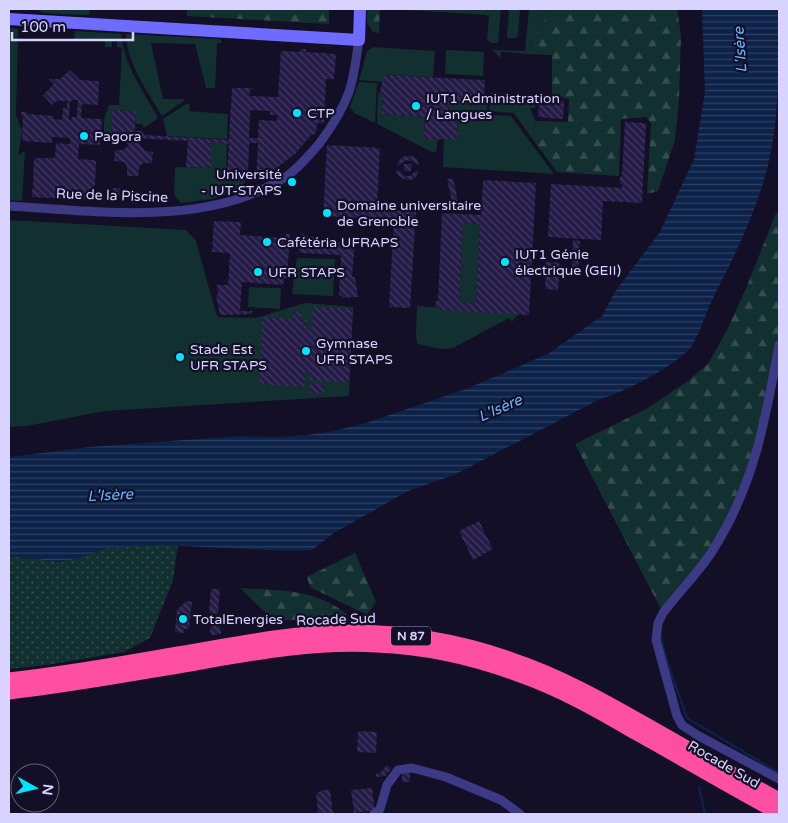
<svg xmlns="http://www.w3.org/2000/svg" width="788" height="823" font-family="'Varela Round',sans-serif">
  <defs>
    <pattern id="forest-firs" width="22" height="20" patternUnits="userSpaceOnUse" patternTransform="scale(1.25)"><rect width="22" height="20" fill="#12302f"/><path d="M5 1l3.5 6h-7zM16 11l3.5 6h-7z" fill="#344d4e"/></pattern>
    <pattern id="park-dots" width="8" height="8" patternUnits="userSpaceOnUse" patternTransform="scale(1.25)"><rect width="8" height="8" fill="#12302f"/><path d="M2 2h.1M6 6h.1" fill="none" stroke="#344d4e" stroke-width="1.8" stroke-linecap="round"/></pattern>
    <pattern id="water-rules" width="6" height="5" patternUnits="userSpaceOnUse" patternTransform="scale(1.25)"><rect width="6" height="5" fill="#0c2248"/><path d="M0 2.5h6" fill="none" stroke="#2f4163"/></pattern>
    <pattern id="building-back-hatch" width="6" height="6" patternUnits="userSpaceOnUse" patternTransform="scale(1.25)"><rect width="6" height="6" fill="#241b47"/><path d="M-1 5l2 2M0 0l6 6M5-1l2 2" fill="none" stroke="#433b63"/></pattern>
  </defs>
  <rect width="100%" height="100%" fill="#130f26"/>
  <path fill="#12302f" d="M486,9H501L498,43H491L487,40L489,15Z
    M509,9H520L518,35L516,38H508L507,36Z
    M529,9H552L543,23L532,33L531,54L501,52L500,58L493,50L525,51Z
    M9,28L18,29L16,115L22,131L18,155L25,151L22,201L9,200Z
    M75,31L121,34C125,68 143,89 158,118L144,128L142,124H136V111L112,110L111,134H104V120L109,105H119L122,48L117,47V41H112V47H105V41L74,39Z
    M126,34L220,39L222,43H217L215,88H206L195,44L151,43L163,99H186L162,116C147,90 127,65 126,34Z
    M374,47L435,51L433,77L385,75L384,82L359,80L367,51Z
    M446,50L484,52L483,76L445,74Z
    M359,82L377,83L375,123L354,113L350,107Z
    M490,93L536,95L535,108H530L535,121L533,140L514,113L489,111Z
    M378,94L383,95L382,114L425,117L424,138L438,139L436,152H432L377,124Z
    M449,101L487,103V112L449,110Z
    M186,104H190L189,111L228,114L227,139L167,136L163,119Z
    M458,113L511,116L554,174L443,167L444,140H457Z
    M210,143L227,144L226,173L248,174L243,187L212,199L181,203L174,195L175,167L210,168Z
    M9,220L186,230L196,241L216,313L218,317L256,318L305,303L353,307L349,396L105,411L27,426L9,427Z
    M463,223L480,224L476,303L459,302Z
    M297,258L335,259L333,296L292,294Z
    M249,287L281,288L280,309L248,307Z
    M417,306L520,314L516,316L512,322L509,318L453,348L440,349L417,344L416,335Z"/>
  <path fill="url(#forest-firs)" d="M37,9H90L89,15L43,13Z
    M187,9H329V24L187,16Z
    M367,9H380L379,33L373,32L367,23Z
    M391,9H486L489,15Z
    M552,9H677L681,35L679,100L675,140L658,191L647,194L651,123L646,117L621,119L619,176L557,172L533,140L535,121L568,122L569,99L552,95V55L531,54L532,33L543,23Z
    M776,213L779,214V345L767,413L724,532L663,613L575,444L646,409L688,381L708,364L727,330L747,286Z
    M355,553L376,602L367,615L310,587L307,577Z
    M240,588C281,591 314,588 348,615L324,620H273Z"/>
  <path fill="url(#park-dots)" d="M178,544L173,580L150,638L124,652L47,665L9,669V556L61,562L78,558L107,548Z"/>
  <path fill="url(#water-rules)" d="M702,9H779C779,57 780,108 770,156C760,204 738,249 716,292C707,309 702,328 693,344C682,363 621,394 600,399L454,475L408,491L334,533L312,550L289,551L161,545L107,548L78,558L61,562L9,556V457L90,447L239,436L274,437L308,435L333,431L366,423L466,389L548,354L602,316L614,293L660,232L694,159L705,92Z"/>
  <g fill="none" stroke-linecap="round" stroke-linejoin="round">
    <path stroke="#0c2248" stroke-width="2.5" d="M660,634L667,661L687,718L779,773
      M699,787L705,814"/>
  </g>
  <path fill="url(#building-back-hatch)" fill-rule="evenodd" d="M301,49H306V52L336,54L334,79H326L324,123H317L316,133L310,136L295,154L267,175L256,181L258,143H249L248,174L227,173L229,144L210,143L211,168L186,167L188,141L135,138L145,151L153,152L152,163H143L139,167L138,176H127V166L124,162L114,161L115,150H123L129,145L122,138L101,136L100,145L79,144L78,159L94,160L96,162L95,185L93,187L95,191L94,200L32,197V190L34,188L33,183L34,158H55L56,143L70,144V138L52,137V143L22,141L23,115H21V112H27L26,114L54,116L53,119L62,120L63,108H67V101H57L52,105L43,95L54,84L49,79H60L70,70L80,80L99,81L98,105L82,104L81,118L102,119L101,133L111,134L112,110L136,111L135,131H142L145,135L229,140L232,88H252V90H250L249,96L278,97L281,51L300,52ZM72,100H78L77,117H72L71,120H69L70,101H72ZM250,110L270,111V115H277V121L259,120L258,138H249Z
    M384,75L485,80L484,103L449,101L448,114H458L457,140L424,139L425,117L382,114L383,95L379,94Z
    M539,100L564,101L563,119L538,117Z
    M625,122L646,123L642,203L603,201L601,240L548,237L551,184L622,188V184H620V177H622Z
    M327,145L380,148L377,207L389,208V210L416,212L410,308L389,307L394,220L323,216Z
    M405,156H412L417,159L419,164L417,165L414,162L406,160L400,165L397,164L400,159Z
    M404,164H412L411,171H404Z
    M399,170L405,176H410L416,171L419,172L416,177L411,180L404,179L399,176L396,171Z
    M453,178L458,201L452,202L447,179Z
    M483,180L536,183L529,315L437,310V307H435L436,301H438L442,213L481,215ZM463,223L480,224L476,303L459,302Z
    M113,188H120L119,196H113Z
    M214,221L241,222L240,235L286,238V234H290L287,278H284L283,285L242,282L240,311H252V314L220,315L216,295L218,294L217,285H228L230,253L212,252Z
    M302,234L319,239V241L355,243L352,277H355L358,297L342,298L343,296L339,295L341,255L299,253Z
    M573,240L580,241L578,271H572Z
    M546,262L560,263L558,290L545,289Z
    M313,307L353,309L349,382L309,380L310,371H305L304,387L259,384L262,327H264L265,324H262V317L293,319V312L301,311L303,330L305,320H307L306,330L312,331Z
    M310,383L324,384V393H310Z
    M479,521L493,549L473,560L459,531Z
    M211,589H220L218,614L209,613Z
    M186,601L192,602L189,629H184V633L175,632L177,610Z
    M219,615L221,634L211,635L209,616Z
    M358,731L377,732L376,753L357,752Z
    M387,765L391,769L385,776L376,777V774L380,773Z
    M410,773V782H402V774Z
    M372,788L375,810L354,813L351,790Z
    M323,790H330L333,814H318L316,793Z"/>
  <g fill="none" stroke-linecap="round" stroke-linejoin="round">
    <path stroke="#3d3a85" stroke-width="9" d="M9,206C98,211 208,228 287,176C299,168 309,155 319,144C331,128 342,111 349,92C355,74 356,57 359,40
      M779,345C766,418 754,486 713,550C699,572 679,592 663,613L658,623L656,640L677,716L682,725L697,735L779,779
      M374,814L380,809L387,785L398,770L412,768L446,777L501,800L520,814"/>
    <path stroke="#6f6bff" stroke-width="12" d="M9,19L359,40L360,9"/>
    <path stroke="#ff4fa3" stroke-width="15" d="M9,680C66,674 122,664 178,654C221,647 264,638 307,634C376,628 447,637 512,660C560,676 604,701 648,726C692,751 735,776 779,800
      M9,692C70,685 130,674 190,664C252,653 314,641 377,645C425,647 475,658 520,675C560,689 597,710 633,731C682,758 730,787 779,813"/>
  </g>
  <g fill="#00e5ff" stroke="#130f26" stroke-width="2">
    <circle cx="416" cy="106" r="5"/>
    <circle cx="297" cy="113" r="5"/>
    <circle cx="84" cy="136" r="5"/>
    <circle cx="292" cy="182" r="5"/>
    <circle cx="327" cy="213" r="5"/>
    <circle cx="267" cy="242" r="5"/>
    <circle cx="505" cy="262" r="5"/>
    <circle cx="258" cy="272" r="5"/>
    <circle cx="306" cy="351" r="5"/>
    <circle cx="180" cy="357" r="5"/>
    <circle cx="183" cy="619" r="5"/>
  </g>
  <g text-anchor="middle" stroke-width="4.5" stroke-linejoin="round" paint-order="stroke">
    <rect fill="#130f26" stroke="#9e99be" stroke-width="1" x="391" y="626.5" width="40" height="19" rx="4"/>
    <g font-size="12" font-weight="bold" fill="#d9d4ff">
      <text x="411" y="640">N 87</text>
    </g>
    <g font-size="14" fill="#d9d4ff" stroke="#130f26" text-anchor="start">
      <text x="426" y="103">IUT1 Administration<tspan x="426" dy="16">/ Langues</tspan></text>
      <text x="307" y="118">CTP</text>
      <text x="94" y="141">Pagora</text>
      <text x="282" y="179" text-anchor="end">Université<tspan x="282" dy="16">- IUT-STAPS</tspan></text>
      <text x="337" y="210">Domaine universitaire<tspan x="337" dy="16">de Grenoble</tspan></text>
      <text x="277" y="247">Cafétéria UFRAPS</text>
      <text x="515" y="259">IUT1 Génie<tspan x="515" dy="16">électrique (GEII)</tspan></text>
      <text x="268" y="277">UFR STAPS</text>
      <text x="316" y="348">Gymnase<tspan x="316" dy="16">UFR STAPS</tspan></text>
      <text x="190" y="354">Stade Est<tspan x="190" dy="16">UFR STAPS</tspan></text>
      <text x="193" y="624">TotalEnergies</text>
    </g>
    <g font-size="14" fill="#d9d4ff" stroke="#130f26">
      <text transform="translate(112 195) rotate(2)" y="5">Rue de la Piscine</text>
      <text transform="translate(336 619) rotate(-2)" y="5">Rocade Sud</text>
      <text transform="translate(724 764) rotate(30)" y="5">Rocade Sud</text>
    </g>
    <g font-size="15" font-style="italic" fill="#62b6ff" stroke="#130f26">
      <text transform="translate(740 50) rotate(-94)" y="5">L'Isère</text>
      <text transform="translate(500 408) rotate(-24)" y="5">L'Isère</text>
      <text transform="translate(110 495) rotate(-3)" y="5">L'Isère</text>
    </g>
  </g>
  <rect width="788" height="823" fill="none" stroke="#d9d4ff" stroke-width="20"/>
  <g transform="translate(35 788) rotate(98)"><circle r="24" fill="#130f26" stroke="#625e7d"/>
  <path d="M0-4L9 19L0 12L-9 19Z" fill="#00e5ff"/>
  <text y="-8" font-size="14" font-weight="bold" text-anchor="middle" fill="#d9d4ff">N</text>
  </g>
  <path d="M12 32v8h121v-8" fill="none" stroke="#d9d4ff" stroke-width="2.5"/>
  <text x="20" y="32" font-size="15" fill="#d9d4ff" stroke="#130f26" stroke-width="4" paint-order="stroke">100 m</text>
</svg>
